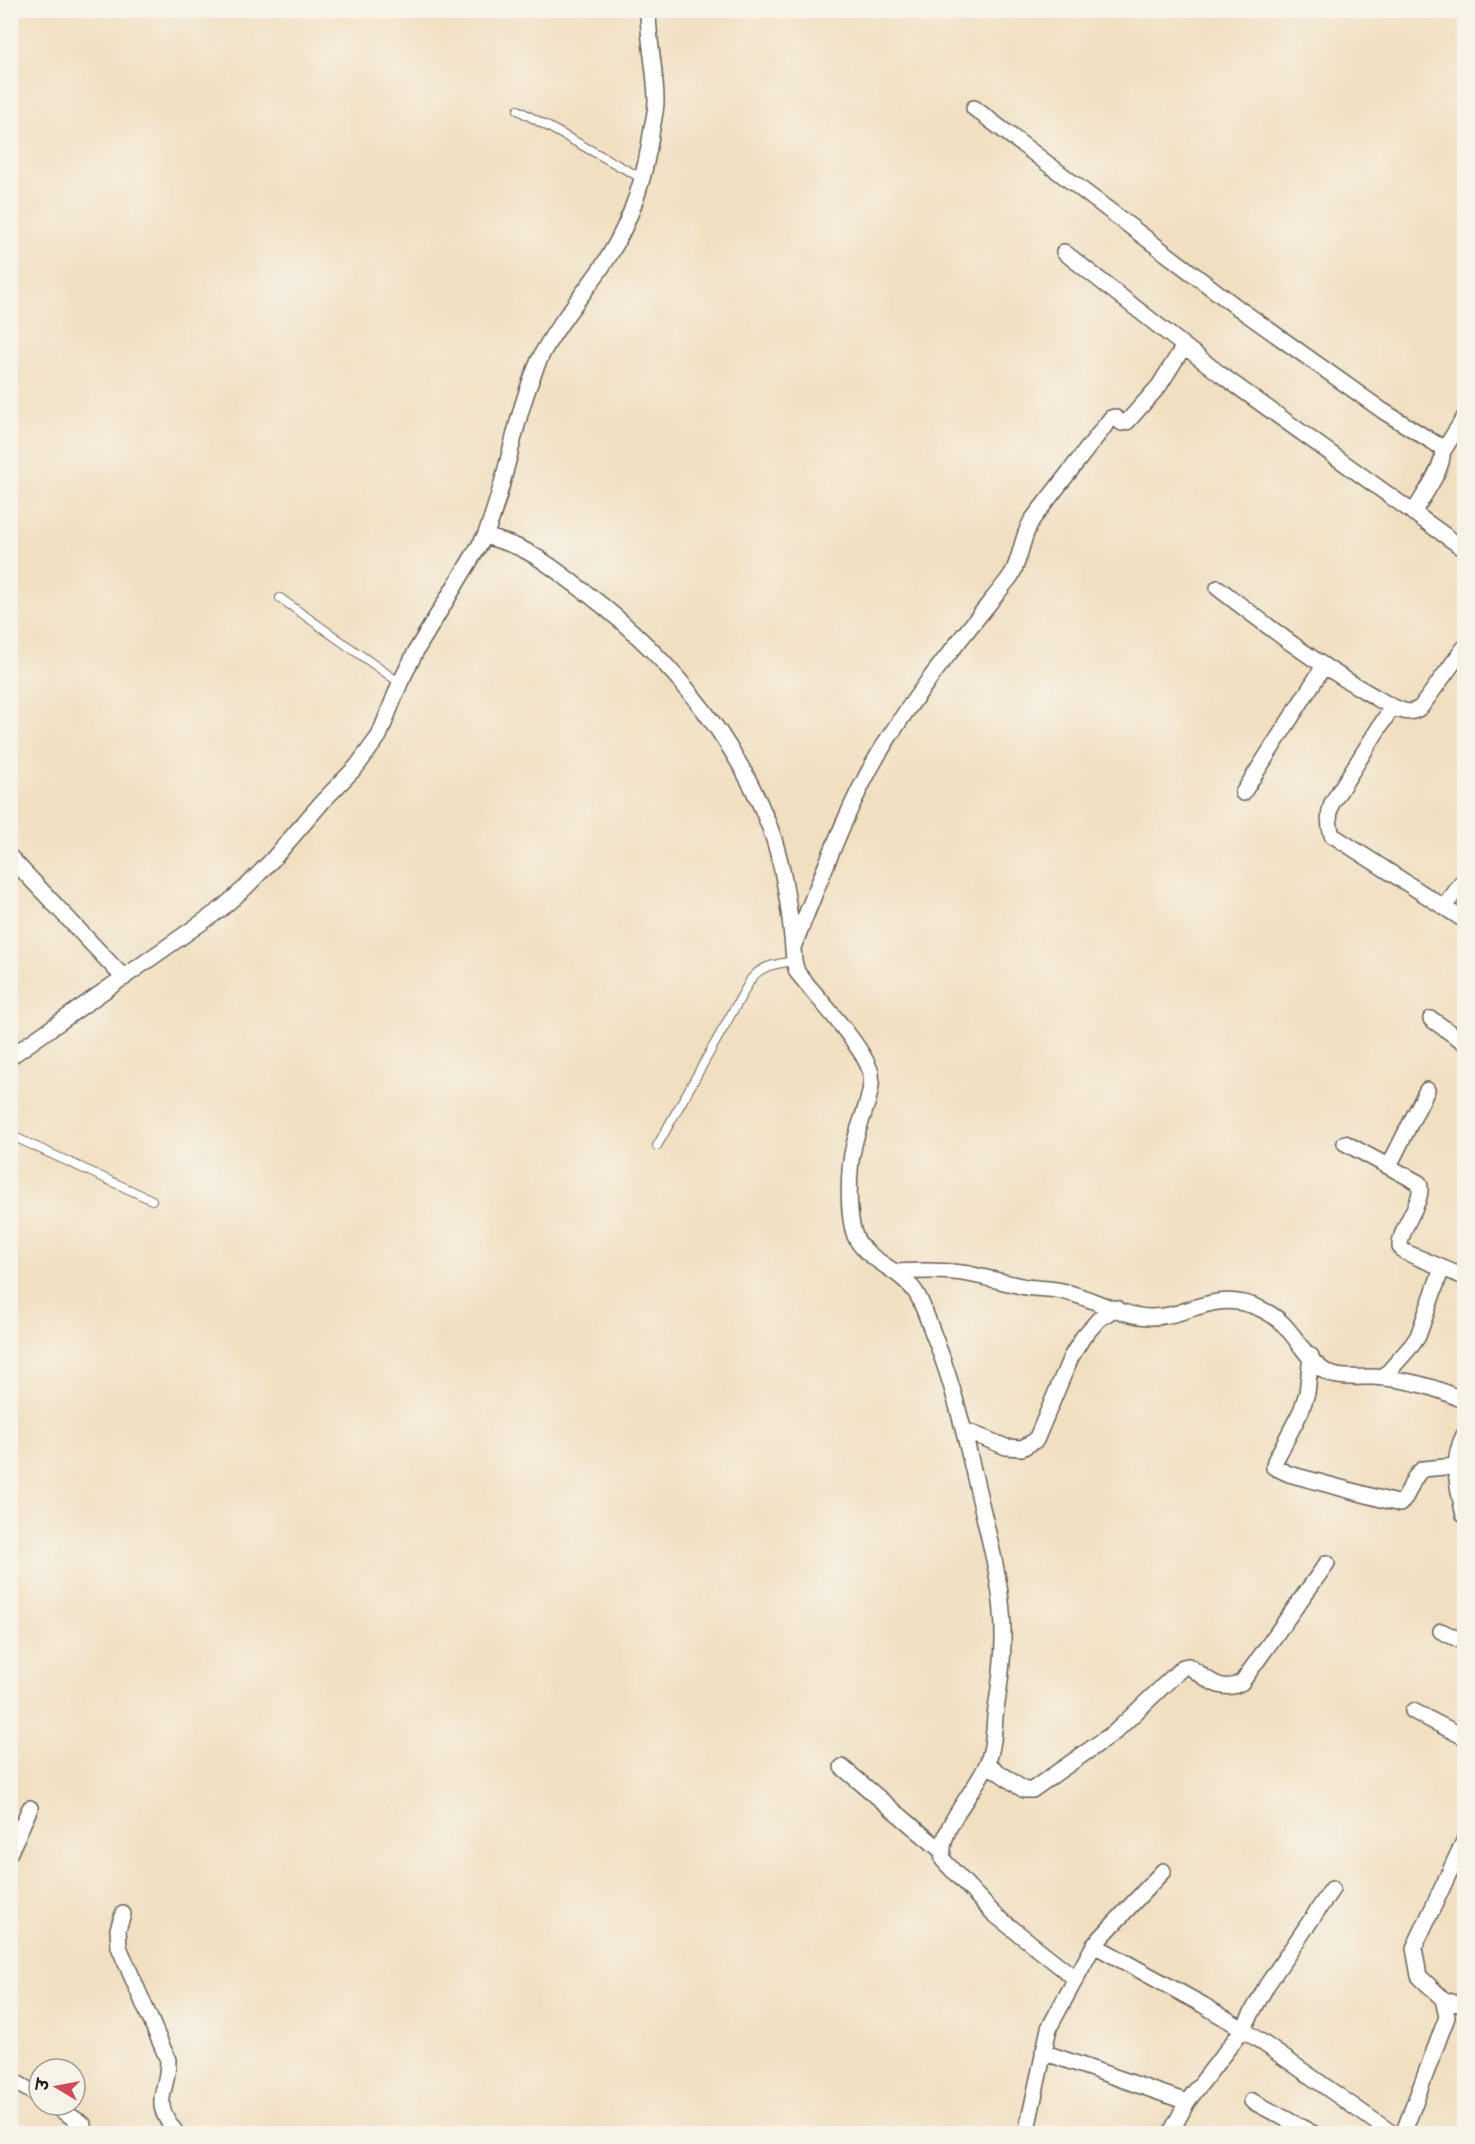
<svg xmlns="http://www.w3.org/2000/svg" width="1475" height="2144" font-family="'Shantell Sans','Playpen Sans Deva',sans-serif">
  <rect width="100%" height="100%" fill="#f7f3e8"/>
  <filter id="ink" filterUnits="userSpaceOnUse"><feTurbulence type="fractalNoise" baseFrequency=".0167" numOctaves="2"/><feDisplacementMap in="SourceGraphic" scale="12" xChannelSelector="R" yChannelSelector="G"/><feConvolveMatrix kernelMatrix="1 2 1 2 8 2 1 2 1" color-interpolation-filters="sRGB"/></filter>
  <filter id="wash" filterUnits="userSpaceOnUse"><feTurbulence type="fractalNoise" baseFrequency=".008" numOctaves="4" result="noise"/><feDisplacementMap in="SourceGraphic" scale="24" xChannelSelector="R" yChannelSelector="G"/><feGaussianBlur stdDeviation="1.35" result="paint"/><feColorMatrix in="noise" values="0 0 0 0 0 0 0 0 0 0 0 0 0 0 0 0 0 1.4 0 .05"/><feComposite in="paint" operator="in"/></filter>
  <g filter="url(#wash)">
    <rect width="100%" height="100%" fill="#f1dfc1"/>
  </g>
  <g filter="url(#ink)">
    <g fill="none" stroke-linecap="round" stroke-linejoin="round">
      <g stroke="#676056" stroke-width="10">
        <path id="lane" d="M518,110L643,179
          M280,598L400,683
          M10,1135L152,1200
          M657,1146L751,979C762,965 777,964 794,961"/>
      </g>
      <g stroke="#676056" stroke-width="18">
        <path id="street" d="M974,108L1234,305L1383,411L1441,447C1449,462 1421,499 1413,513
          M1064,252L1220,374L1464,549
          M1443,451L1464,418
          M485,536C497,540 509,543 520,548C539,557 556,570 573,583C656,643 733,730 770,828C785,868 791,919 794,961L797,972C815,995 866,1049 871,1074C874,1094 858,1125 854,1145C848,1168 847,1214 855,1236C865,1261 903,1269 918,1296C925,1310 930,1326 936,1341C955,1390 966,1440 978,1491C989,1539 1004,1589 1003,1639C1003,1665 999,1691 995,1716C994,1732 993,1749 987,1764C975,1793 938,1827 943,1860L994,1914L1076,1979
          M1218,588C1265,624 1311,660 1363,690C1376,697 1389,707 1404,711C1411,713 1416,711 1421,707L1464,648
          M1392,707L1332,803C1328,814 1328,823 1332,835L1464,920
          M1243,793L1324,666
          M10,857L124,978
          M1444,907L1464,880
          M793,947C819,885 844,813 878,755C916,691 965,634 1011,576C1022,556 1021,538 1032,520L1111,418L1114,417L1122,423L1127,422L1159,386L1184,346
          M1431,1019L1464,1042
          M10,1057L221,909L246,887L273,859L323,801L357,766L379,736L400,683L417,649L485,536C509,477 514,412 542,354C560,319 588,290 609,256C633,217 646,174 652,128C654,119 656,110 656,101C656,72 648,41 648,10
          M1345,1143L1419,1183C1426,1200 1399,1227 1400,1247L1405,1252L1464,1277
          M1389,1166L1427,1090
          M896,1272C920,1271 945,1270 969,1274C988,1278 1007,1283 1026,1287C1038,1289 1051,1288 1062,1291C1090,1297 1121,1316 1149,1317C1187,1318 1208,1292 1251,1305C1262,1309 1274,1315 1282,1323C1299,1339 1312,1371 1337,1376C1348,1378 1361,1377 1373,1377C1407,1379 1435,1386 1464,1401
          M1311,1356L1307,1393L1301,1411L1275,1461L1274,1467L1289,1474L1400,1504C1411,1494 1410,1478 1423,1469L1455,1466
          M1383,1378L1412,1345L1418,1336L1442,1268
          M964,1430L1006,1447L1022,1448L1036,1440L1071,1357L1083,1337L1099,1319L1116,1308
          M1464,1435C1450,1462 1458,1487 1464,1515
          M1441,1631L1464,1642
          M1413,1711L1464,1737
          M987,1764L1024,1790H1032L1115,1732L1183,1667L1188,1666C1206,1677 1221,1695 1242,1682L1327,1563
          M842,1767L942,1851
          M10,1852L30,1808
          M123,1914L118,1929L119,1947L168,2060C168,2096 149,2099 177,2134
          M1094,1945L1203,2005L1243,2029L1393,2134
          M1443,1999L1464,2006
          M1043,2052L1187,2102L1170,2134
          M10,2079L39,2096
          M1252,2101L1314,2134
          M1187,2102L1243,2029L1267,1985L1332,1889
          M53,2105L83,2124
          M1026,2134L1049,2028L1094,1945L1163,1871
          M1403,2134L1447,2017L1443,1999L1419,1976L1414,1948L1464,1841"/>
      </g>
      <use href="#lane" stroke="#fff" stroke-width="8"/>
      <use href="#street" stroke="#fff" stroke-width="15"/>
    </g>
  </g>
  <rect width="1475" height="2144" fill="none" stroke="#f7f3e8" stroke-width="36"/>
  <g transform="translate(57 2087) rotate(280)"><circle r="28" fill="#f7f3e8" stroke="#9f9d96" stroke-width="1.5"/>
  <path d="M0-4.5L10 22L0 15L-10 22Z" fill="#d1495b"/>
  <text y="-9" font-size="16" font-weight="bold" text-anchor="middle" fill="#1c1c1c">उ</text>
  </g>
</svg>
